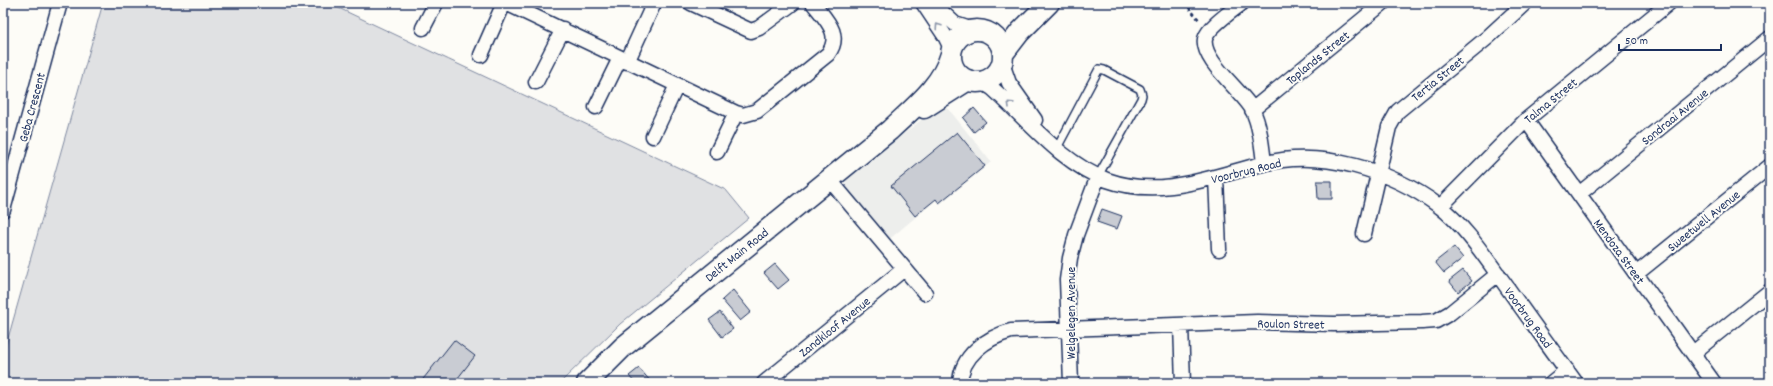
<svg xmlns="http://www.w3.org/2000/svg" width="1773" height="386" font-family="Dekko,sans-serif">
  <rect width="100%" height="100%" fill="#fdfcf7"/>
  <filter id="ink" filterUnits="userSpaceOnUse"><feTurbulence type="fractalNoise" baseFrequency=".025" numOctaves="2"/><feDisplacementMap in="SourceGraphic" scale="8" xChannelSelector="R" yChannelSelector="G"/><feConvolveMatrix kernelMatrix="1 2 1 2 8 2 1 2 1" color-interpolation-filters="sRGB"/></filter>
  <g filter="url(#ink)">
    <path fill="#edeeec" d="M943,102L991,162L940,204L936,200L886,242L845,188L846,181Z"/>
    <path fill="#e0e1e3" stroke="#7e88a0" d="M103,3H328L726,190L749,218L620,324L560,383H3V356Z"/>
    <path fill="#c9ccd3" stroke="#1b2f5e" d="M974,108L986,122L974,132L963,118Z
      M957,132L985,166L939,203L936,199L915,216L891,186Z
      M1317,181H1332V199H1318Z
      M1102,209L1122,216L1117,229L1097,222Z
      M1454,247L1463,258L1444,273L1435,262Z
      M775,264L789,280L778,289L764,273Z
      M1463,270L1472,281L1458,292L1449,281Z
      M733,290L751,312L740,321L722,300Z
      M720,312L733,329L722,337L709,320Z
      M454,340L475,356L454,383H420Z
      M639,368L652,383H635L629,376Z"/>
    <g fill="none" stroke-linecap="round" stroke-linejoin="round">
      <g stroke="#1b2f5e" stroke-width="10">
        <path id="lane" d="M1057,148L1099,69L1104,70L1140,89L1142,95L1141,99L1098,176"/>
      </g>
      <g stroke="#1b2f5e" stroke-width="17">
        <path id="street" d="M506,3L736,113L743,115L757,111L828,54C843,34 825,19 813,3
          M691,3L751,31L759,28L793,3
          M923,3L945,36L952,50
          M932,3L955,24L973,30
          M1242,3C1232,11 1208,27 1205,39C1201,60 1242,91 1252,109C1260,125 1262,146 1264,163
          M423,28L436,3
          M481,55L504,3
          M627,62L654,3
          M1002,63L1009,83L1035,120
          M536,82L563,29
          M977,82L984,83L992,88C1028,120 1061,163 1107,180C1160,199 1211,177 1262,164C1321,148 1392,171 1439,206C1466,227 1485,257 1504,283C1528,317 1552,350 1576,383
          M596,107L620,58
          M1252,110L1383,3
          M1526,120L1714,383
          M653,136L677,85
          M717,152L736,113
          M1216,177L1219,249
          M829,179L925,293
          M1579,194L1770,38
          M1440,207L1526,120L1669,3
          M3,210L60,3
          M1364,234L1389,127L1398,111L1487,38L1525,3
          M1636,274L1770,166
          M1181,325L1183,383
          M1693,353L1770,291
          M764,383L904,269
          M960,383C961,356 986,338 1011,331L1257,322L1334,324L1422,322L1436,321L1450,313L1498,274
          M1071,383L1067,280L1070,258L1076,235L1098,176
          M1551,383L1567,370"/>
      </g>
      <g stroke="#1b2f5e" stroke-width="23">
        <path id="secondary" d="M951 56a26 26 0 1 1 52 0a26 26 0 1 1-52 0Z
          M1003,54L1020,32L1049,3
          M924,108L968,80
          M587,383L623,347L890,130C913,108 942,86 951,54"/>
      </g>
      <path stroke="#1b2f5e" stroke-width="2.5" stroke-dasharray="3 3" stroke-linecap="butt" d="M1185,3L1200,21"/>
      <use href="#lane" stroke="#fdfcf7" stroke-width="7"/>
      <use href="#street" stroke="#fdfcf7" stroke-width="14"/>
      <use href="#secondary" stroke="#fdfcf7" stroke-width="20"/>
    </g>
    <defs><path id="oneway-chevron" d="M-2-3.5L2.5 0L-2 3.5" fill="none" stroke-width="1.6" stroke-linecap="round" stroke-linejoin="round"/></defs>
    <g stroke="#8c96aa">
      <use href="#oneway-chevron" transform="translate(938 26) rotate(-124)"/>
      <use href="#oneway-chevron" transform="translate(1010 104) rotate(-136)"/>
    </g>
  </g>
  <g text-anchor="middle" stroke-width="4" stroke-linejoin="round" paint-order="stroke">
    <g font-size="13" fill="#1b2f5e" stroke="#fdfcf7">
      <text transform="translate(1317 57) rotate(-39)" y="5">Toplands Street</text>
      <text transform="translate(1437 78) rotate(-39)" y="5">Tertia Street</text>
      <text transform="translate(1550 100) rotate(-39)" y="5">Talma Street</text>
      <text transform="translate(31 107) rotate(-75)" y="5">Geba Crescent</text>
      <text transform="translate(1674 116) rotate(-39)" y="5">Sondraai Avenue</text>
      <text transform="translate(1246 170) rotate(-14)" y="5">Voorbrug Road</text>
      <text transform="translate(1703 220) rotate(-39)" y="5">Sweetwell Avenue</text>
      <text transform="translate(1620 251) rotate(54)" y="5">Mendoza Street</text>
      <text transform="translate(736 254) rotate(-39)" y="5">Delft Main Road</text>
      <text transform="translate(1070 313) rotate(-90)" y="5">Welgelegen Avenue</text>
      <text transform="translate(1529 317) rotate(54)" y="5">Voorbrug Road</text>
      <text transform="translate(1291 323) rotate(1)" y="5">Roulon Street</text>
      <text transform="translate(834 326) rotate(-39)" y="5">Zandkloof Avenue</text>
    </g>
  </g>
  <rect width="1773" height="386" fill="none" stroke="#fdfcf7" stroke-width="16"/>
  <rect x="8" y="8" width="1757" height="370" fill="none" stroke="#1b2f5e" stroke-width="1.5" filter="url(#ink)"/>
  <path d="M1619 44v6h102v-6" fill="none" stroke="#1b2f5e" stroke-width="2"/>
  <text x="1625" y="44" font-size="12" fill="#1b2f5e" stroke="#fdfcf7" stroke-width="3" paint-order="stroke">50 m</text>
</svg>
